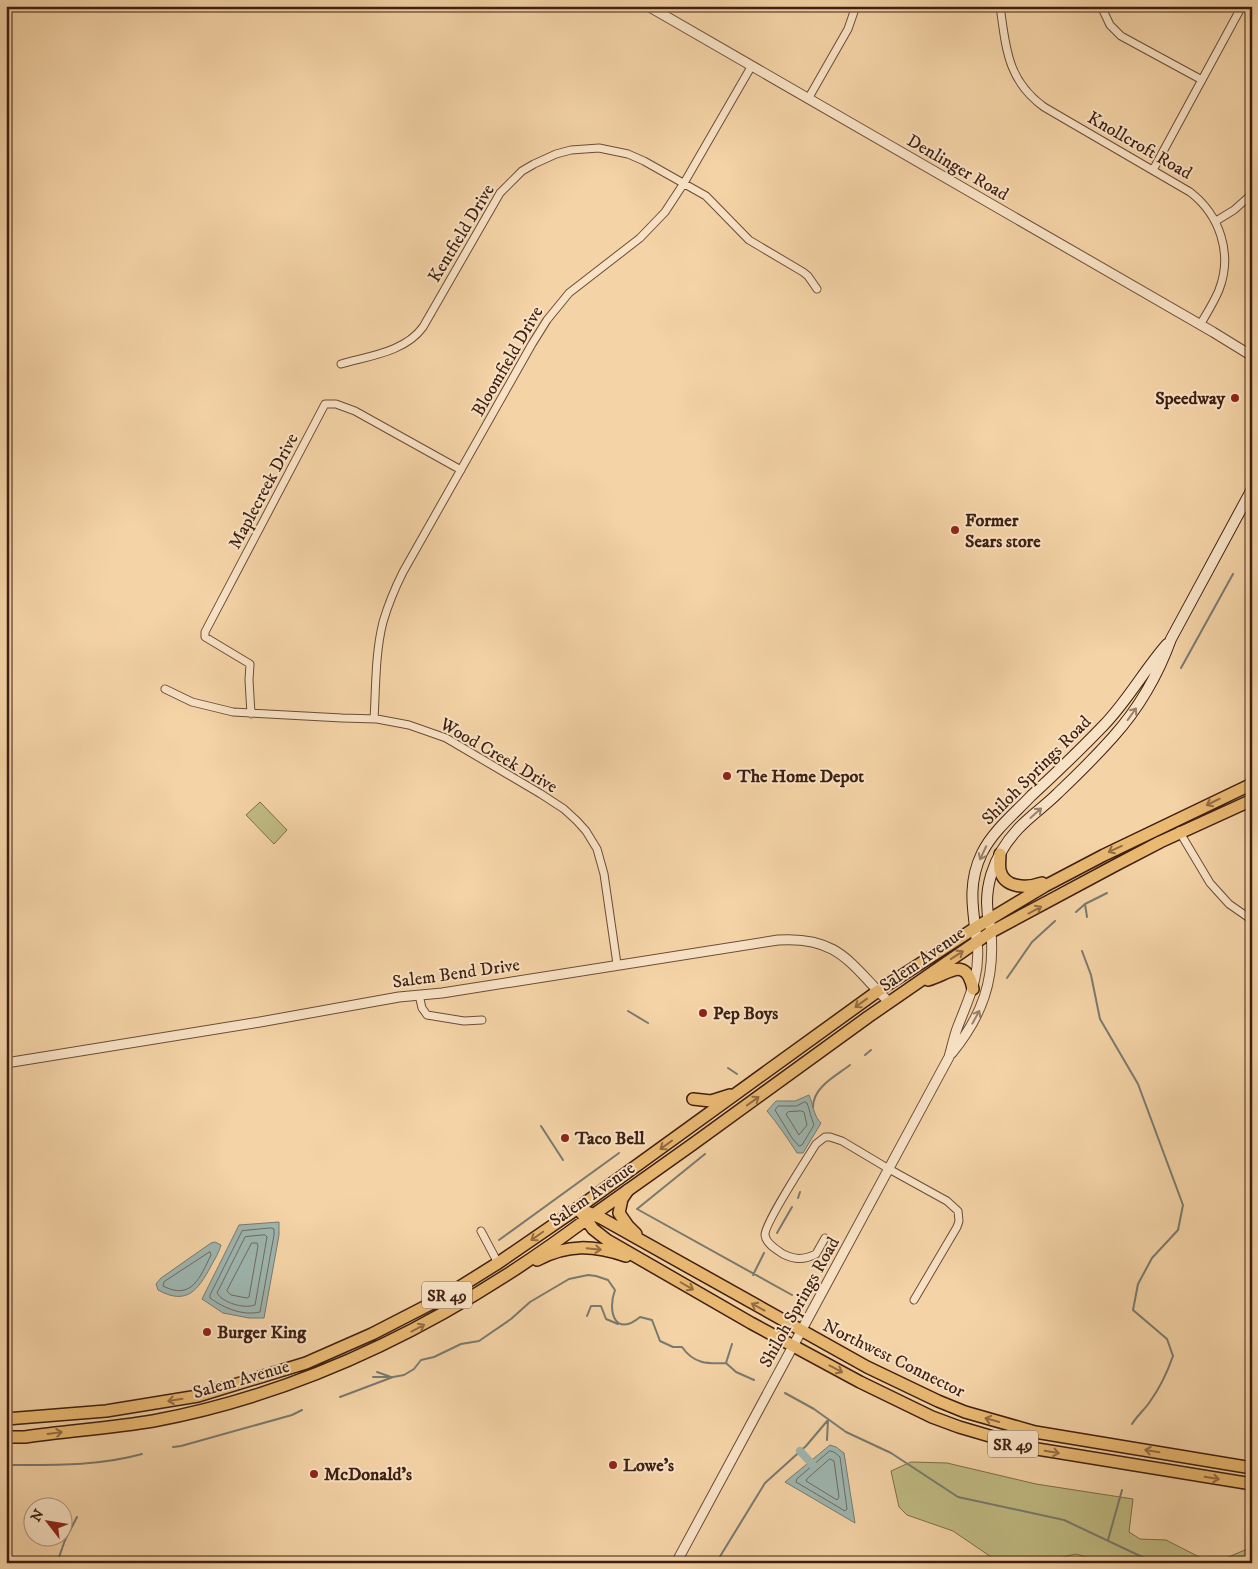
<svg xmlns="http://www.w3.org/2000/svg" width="1258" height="1569" font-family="'IM FELL DW Pica',serif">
  <rect width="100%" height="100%" fill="#f4d3a6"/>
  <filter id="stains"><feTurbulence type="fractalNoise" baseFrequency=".004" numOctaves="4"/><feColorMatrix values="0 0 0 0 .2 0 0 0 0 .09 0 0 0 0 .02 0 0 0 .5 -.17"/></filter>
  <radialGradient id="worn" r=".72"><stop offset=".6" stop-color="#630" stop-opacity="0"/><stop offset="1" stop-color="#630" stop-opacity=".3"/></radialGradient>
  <path fill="#c0bb83" stroke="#7f6d4a" d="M260,802L287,830L274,844L246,815Z
    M911,1462L947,1463L1036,1484L1133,1499L1129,1532L1140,1539L1166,1540L1211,1563H1099L1092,1559L1076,1554L1036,1563H1000L953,1531L907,1515L899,1507L891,1471Z
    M1252,1547V1563H1214Z"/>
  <path fill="#9eb6b0" stroke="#787a70" d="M809,1095C813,1104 814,1117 821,1123L803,1153H797C788,1139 778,1124 767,1111L776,1101H795Z
    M279,1222V1235L264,1318H249L223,1313L202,1299L239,1225Z
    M215,1242L221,1245C219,1252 215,1259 211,1266C198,1290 187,1306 158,1290L156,1284L161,1278L211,1243Z
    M830,1445L836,1447L844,1453L855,1523L785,1482Z"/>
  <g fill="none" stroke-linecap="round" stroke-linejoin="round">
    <path stroke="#6e6a60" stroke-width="1" d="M805,1102L807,1103C810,1111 811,1118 814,1125L802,1145L799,1146L792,1138L775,1110L778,1106H796Z
      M801,1111L804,1112L807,1125L799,1135L786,1114L788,1112Z
      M271,1228L274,1229V1235L260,1312C242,1316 224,1308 210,1298V1295L242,1231Z
      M265,1235L267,1237L255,1305C244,1309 223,1303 217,1293L245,1237Z
      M252,1243H257L258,1246L249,1297L247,1298L231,1295L227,1291Z
      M210,1252L211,1255C200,1277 192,1301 163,1286L164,1282Z
      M830,1451L834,1452L840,1457L847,1509L845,1511L796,1482L797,1479Z
      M830,1459L834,1461L839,1497L837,1500L806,1481L807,1479Z"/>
    <path stroke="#787a70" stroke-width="2" d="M1248,543L1252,536
      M1181,668L1233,574
      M1085,904L1087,917
      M1076,912L1085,904L1107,893
      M1082,951L1091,975L1100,1019L1138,1084L1183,1205L1178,1230L1152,1258L1138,1284L1133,1310L1167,1339L1173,1356C1167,1373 1160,1388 1149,1403C1144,1410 1137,1416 1132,1424
      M1007,978L1032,942L1055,921
      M628,1011L648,1023
      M865,1055L871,1050
      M728,1068L737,1074
      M813,1107C813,1087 836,1076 850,1065
      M541,1126L563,1160
      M705,1154L637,1209L792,1295
      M798,1198L800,1192
      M777,1233L792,1207
      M499,1240L619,1153
      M753,1275L764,1253
      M587,1316L591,1306H601L606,1319L618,1324
      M726,1363L732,1344
      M377,1372L391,1377
      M373,1377H391
      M785,1393L814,1409L846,1432L891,1453L958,1497L1064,1520L1155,1563
      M340,1397L393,1377L404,1375L414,1369L421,1360L434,1357L461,1344L479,1341L511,1319L530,1302L569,1279L588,1275L596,1276L608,1280L615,1290C607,1311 615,1338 640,1317L652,1320L660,1341L673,1347H682C694,1364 707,1364 726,1363L736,1372L754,1380
      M827,1440L828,1420
      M173,1447L181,1446L292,1415L302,1410
      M11,1465C55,1465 99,1466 142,1454
      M1108,1540L1122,1490
      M57,1563L65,1540L77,1517
      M716,1563L765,1483L806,1446L828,1420"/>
    <path stroke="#9eb6b0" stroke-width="8" d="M800,1451L812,1464"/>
    <g stroke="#6c4c36" stroke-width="9">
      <path id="minor" d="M1000,6C1006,48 1007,80 1044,107L1190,192C1220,215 1233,254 1219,290C1214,302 1207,313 1200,325
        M1101,6L1110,25L1121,36L1202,80
        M808,99L848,29L856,6
        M1153,170L1242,6
        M1216,221L1234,210L1252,194
        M341,364C369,356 405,352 423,327L500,193L522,171L534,164L556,154L571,150L599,148L628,154L644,161L706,196L749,240L803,272L808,276L817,289
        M165,689L192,702L233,712L342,718L377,719L409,725L446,738L541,794L564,809L577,821L586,831L597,849L604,874L617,964
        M251,714L249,680L250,664L205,637V632L325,404H336L355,411L461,470
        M374,719C376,687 375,654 383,622C388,605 395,588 403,572L532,344L547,320L569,293L640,238L665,212L684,183L751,67
        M1179,831L1210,883L1229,904L1252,920
        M419,995L422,1008L427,1015L464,1021L482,1020
        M481,1231L498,1263
        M825,1238L816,1254C804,1260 795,1260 783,1254C777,1250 766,1244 765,1235C764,1224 808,1157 816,1144L825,1137H830L842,1141L889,1169L947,1201L958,1211L959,1221L957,1227L914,1300"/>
    </g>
    <g stroke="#6c4c36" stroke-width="11">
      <path id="tertiary" d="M648,6L1213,332L1252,356
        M952,1053C982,1016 995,980 991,932
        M6,1063L260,1022L399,997L442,993L778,940C839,936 850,964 889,1002
        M676,1563L949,1057C952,1047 954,1036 958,1026C969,998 981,974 977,942"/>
    </g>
    <g stroke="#3e1f11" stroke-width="12">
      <path id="secondary" d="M990,926C981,891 993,856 1018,829C1030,816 1045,806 1058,793C1077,775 1096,756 1113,737C1139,708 1158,675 1171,639L1252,489
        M977,942C973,910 967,884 982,853C993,831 1014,814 1031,796C1056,773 1081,749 1104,725C1128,700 1145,669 1167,644"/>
    </g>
    <g stroke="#3e1f11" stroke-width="14">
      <path id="primary" d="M1000,854C1000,859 999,865 1000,870C1004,889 1028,888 1042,883
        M928,980C949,974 966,955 973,989
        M693,1099L711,1101L730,1095
        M578,1208L878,991L975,928L1045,886L1104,855L1252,784
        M593,1215L693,1144L868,1017L991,932L1114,866L1160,842L1252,800"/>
    </g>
    <g stroke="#3e1f11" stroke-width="14">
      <path id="trunk" d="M628,1190L622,1199L619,1213L628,1226L636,1234
        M578,1208L593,1229L607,1240L751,1323L860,1382L932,1417L959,1427L1031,1448L1252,1484
        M578,1208L601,1218L867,1367L938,1401L965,1412L1035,1432L1252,1468
        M537,1260C568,1244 593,1245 626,1256
        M6,1419L106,1411L198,1396L306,1363L372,1334L442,1298L498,1263L578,1208
        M6,1437H25C67,1431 111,1428 153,1421C315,1391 461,1314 591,1216"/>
    </g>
    <use href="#minor" stroke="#f8e2c5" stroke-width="7"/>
    <use href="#tertiary" stroke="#f8e2c5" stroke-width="9"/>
    <use href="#secondary" stroke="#f8e2c5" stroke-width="10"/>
    <use href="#primary" stroke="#eaba73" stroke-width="11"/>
    <use href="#trunk" stroke="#eaba73" stroke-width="11"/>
  </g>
  <defs><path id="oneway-shaft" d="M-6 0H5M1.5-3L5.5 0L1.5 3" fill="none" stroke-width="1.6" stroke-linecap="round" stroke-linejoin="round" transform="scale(1.25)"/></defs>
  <g stroke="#9b806b">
    <use href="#oneway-shaft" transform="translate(1132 714) rotate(-54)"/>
    <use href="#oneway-shaft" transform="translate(1036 813) rotate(-42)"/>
    <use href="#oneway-shaft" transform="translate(983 853) rotate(115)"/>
    <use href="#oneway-shaft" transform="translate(976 1017) rotate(-61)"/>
  </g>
  <g stroke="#946c42">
    <use href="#oneway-shaft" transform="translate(1213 802) rotate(154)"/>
    <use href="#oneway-shaft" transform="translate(1115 849) rotate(155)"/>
    <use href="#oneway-shaft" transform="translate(1035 910) rotate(-28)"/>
    <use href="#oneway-shaft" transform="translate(957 955) rotate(-33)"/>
    <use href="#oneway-shaft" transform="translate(861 1003) rotate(144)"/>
    <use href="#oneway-shaft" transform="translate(753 1101) rotate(-36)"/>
    <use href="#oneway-shaft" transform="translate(666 1145) rotate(144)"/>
    <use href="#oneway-shaft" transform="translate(537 1236) rotate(145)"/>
    <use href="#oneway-shaft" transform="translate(594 1249) rotate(6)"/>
    <use href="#oneway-shaft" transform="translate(687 1286) rotate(30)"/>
    <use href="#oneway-shaft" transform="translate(758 1307) rotate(-151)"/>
    <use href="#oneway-shaft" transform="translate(418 1328) rotate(-28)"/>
    <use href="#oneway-shaft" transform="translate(836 1369) rotate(28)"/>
    <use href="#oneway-shaft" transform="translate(175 1400) rotate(171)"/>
    <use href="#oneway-shaft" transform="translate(992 1420) rotate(-164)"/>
    <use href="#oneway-shaft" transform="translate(55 1433) rotate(-8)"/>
    <use href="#oneway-shaft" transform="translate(1152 1451) rotate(-171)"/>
    <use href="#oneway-shaft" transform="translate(1052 1452) rotate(10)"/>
    <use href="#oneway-shaft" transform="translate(1212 1478) rotate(10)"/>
  </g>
  <g fill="#8f2418" stroke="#f8e2c5" stroke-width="2">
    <circle cx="1235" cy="398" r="5"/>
    <circle cx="955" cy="530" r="5"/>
    <circle cx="727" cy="776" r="5"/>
    <circle cx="703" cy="1013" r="5"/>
    <circle cx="565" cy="1138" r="5"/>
    <circle cx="207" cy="1332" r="5"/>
    <circle cx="613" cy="1465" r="5"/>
    <circle cx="314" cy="1474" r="5"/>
  </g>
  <g text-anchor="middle" stroke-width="4" stroke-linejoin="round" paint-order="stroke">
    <g fill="#f8e2c5" stroke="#765a47" stroke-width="1">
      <rect x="422" y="1281.5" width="50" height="27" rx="4"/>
      <rect x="988" y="1430.5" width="50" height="27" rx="4"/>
    </g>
    <g font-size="16" font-weight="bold" fill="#3e1f11">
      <text x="447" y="1301">SR 49</text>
      <text x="1013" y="1450">SR 49</text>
    </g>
    <g font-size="18" fill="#3e1f11" stroke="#f8e2c5">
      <text transform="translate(1140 145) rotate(30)" y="6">Knollcroft Road</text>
      <text transform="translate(958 167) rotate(30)" y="6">Denlinger Road</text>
      <text transform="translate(461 233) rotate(-59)" y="6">Kentfield Drive</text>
      <text transform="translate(507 361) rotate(-60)" y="6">Bloomfield Drive</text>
      <text transform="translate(263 491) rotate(-62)" y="6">Maplecreek Drive</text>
      <text transform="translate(499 755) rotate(30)" y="6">Wood Creek Drive</text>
      <text transform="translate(1036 770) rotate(-45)" y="6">Shiloh Springs Road</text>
      <text transform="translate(922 959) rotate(-35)" y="6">Salem Avenue</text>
      <text transform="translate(456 973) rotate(-8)" y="6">Salem Bend Drive</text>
      <text transform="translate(592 1194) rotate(-35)" y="6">Salem Avenue</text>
      <text transform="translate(799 1302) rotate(-61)" y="6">Shiloh Springs Road</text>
      <text transform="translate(894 1358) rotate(26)" y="6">Northwest Connector</text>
      <text transform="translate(241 1379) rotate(-16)" y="6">Salem Avenue</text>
    </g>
    <g font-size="18" font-weight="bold" fill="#3e1f11" stroke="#f8e2c5" text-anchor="start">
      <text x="1225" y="404" text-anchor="end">Speedway</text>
      <text x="965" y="526">Former<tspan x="965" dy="21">Sears store</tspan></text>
      <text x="737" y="782">The Home Depot</text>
      <text x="713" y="1019">Pep Boys</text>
      <text x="575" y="1144">Taco Bell</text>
      <text x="217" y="1338">Burger King</text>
      <text x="623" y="1471">Lowe's</text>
      <text x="324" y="1480">McDonald's</text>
    </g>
  </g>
  <rect width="1258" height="1569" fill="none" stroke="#f4d3a6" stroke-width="25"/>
  <rect x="8" y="8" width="1243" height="1554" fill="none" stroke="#3e1f11" stroke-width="2.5"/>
  <rect x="12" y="12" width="1233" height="1544" fill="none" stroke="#3e1f11"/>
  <g transform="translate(48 1522) rotate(301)"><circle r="24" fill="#f8e2c5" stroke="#ae947d"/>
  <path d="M0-4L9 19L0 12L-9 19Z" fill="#8f2418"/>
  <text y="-8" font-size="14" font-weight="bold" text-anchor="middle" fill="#3e1f11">N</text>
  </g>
  <rect width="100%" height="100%" filter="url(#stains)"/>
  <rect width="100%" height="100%" fill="url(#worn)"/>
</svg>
